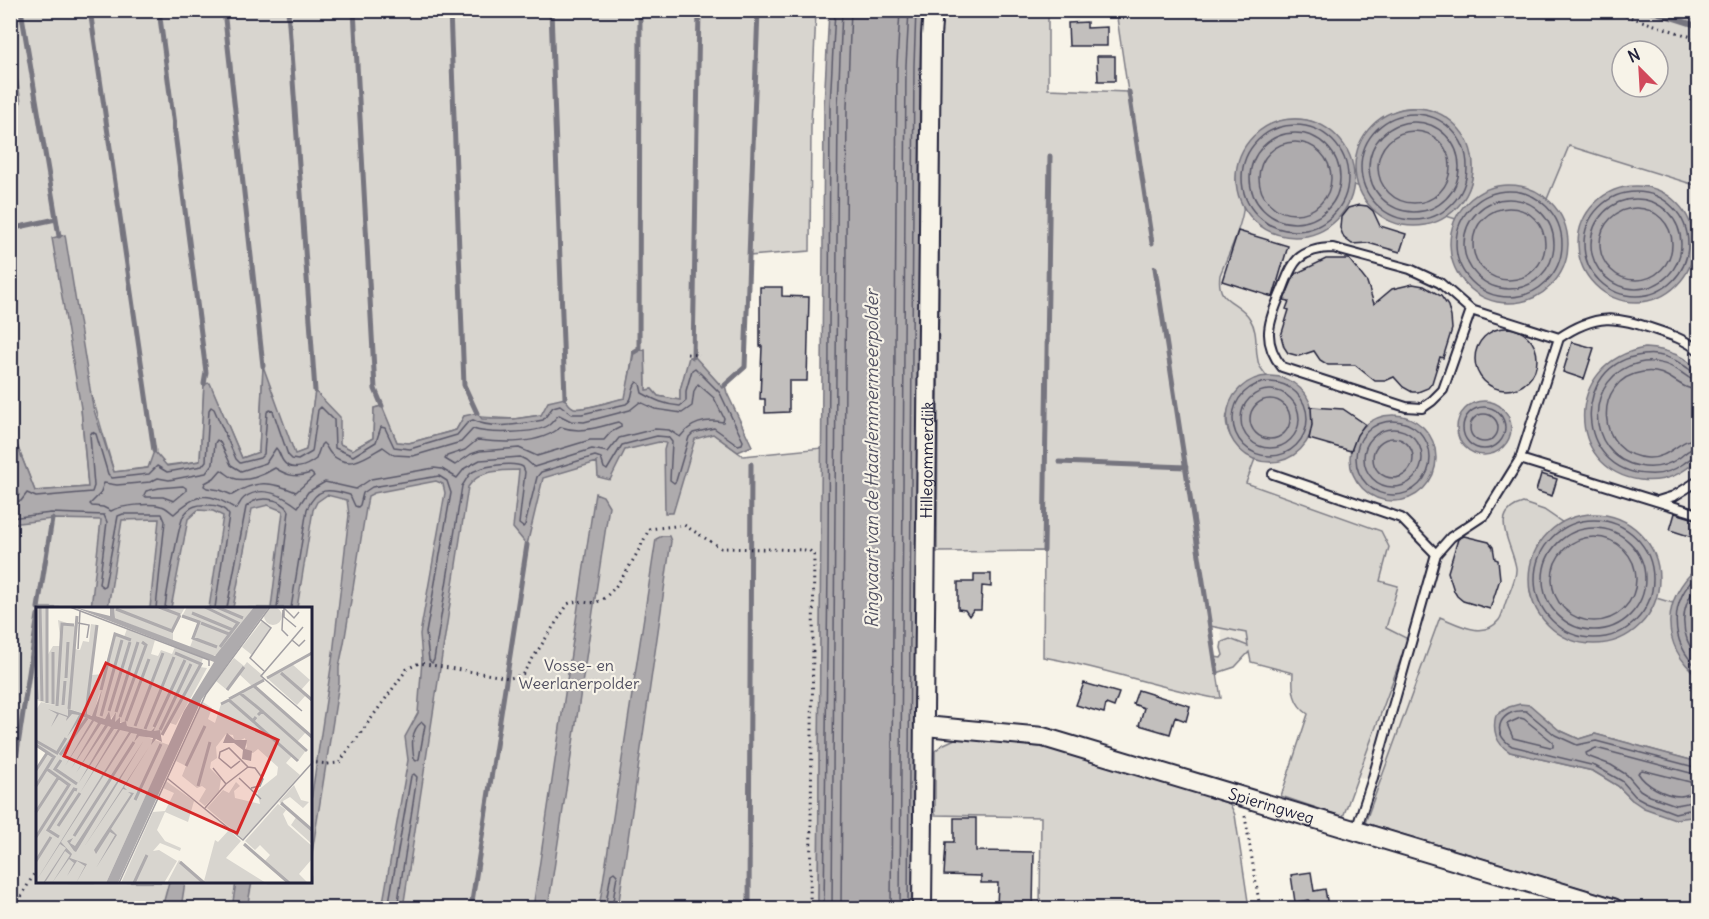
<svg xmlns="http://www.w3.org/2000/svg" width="1709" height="919" font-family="Delius,sans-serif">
  <rect width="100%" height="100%" fill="#f7f3e8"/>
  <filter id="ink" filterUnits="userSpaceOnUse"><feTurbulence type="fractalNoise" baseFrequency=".0167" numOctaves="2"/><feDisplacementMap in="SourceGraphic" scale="12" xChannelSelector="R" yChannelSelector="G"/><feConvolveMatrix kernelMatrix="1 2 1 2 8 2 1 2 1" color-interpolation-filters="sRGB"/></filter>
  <g filter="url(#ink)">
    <path fill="#e7e3db" d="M1138,11L1698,178V890L1326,766L1351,692L1223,647Z"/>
    <path fill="#d8d5cf" stroke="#7d7c85" stroke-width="1.5" fill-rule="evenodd" d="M11,11H816L811,126L810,251L749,256L745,367L723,388L695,358L690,357L680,390V401L658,396L652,389L646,390L645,350L633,352L626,398C614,400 584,411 574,408C569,406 567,402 564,398L541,415L514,419L464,416L456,430L409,443L397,442L381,406L374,408L373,438L352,450L340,444L315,392L306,450L294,455L263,368L259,452L242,458L210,384H204L200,461L114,472L93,399L81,408L88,487L35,491L11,430L10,113L21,102L11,42Z
      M941,11H1048V89L1128,92L1116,11H1698V186L1569,146L1547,199C1515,177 1474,185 1456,219L1446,216C1523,158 1414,60 1370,135C1357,155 1353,162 1358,186L1353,185C1354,163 1346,142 1327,129C1286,102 1238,134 1236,180C1236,190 1245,203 1243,211C1240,231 1228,255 1220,275C1216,304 1238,299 1250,319C1259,333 1254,350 1259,365C1261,369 1265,373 1267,377C1256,379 1252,384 1245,392C1240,397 1231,403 1229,409C1219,429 1239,452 1255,459L1246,483L1381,531L1389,547L1380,581L1398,586L1386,628L1408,639L1343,817L1281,796L1308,714C1293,704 1292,690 1293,673L1251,662L1249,652L1235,667L1217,673L1221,698H1214C1156,687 1101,667 1043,657L1044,551L937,552ZM1622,51H1658V87H1622ZM1210,626L1246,633L1248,646L1230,639L1222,642L1221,648L1223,655L1221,658L1215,657Z
      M713,434L743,456L822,448L818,908H11V508ZM38,608H310V882H38Z
      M1523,503L1544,510L1563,523L1557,526C1550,540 1544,554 1537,568C1535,573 1531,579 1530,585C1528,592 1534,604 1538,611C1566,660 1639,651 1656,598L1673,603C1666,633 1675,657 1698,676V762L1595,734L1579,739L1559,730L1546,721L1510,752L1593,771L1618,786L1632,800L1692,817L1698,813V908H1647L1365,823L1440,617C1458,624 1483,640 1499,620C1503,615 1504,605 1507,599C1510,591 1517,577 1516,568C1513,545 1487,513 1523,503Z
      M957,738L1051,748L1106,763L1230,804L1235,815L1249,908H1040L1041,817L935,815V751L942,745Z"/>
    <path fill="#aeabad" stroke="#76747f" stroke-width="1.5" d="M829,11H922L920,65L914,908H818L824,106Z
      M1355 167a59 59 0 1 1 118 0a59 59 0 1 1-118 0Z
      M1236 178a59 59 0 1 1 118 0a59 59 0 1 1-118 0Z
      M1450 244a59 59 0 1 1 118 0a59 59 0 1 1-118 0Z
      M1578 244a58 58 0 1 1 116 0a58 58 0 1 1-116 0Z
      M65,235L93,407L114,472L148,468L154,451L167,466L200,461L204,384L210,383L242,458L259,452L263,366L295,454L306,450L315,391L340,417V444L352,450L373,438L374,408L382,406L397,442L409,443L456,430L464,416L477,413L482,419H514L541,415L548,402L565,398C567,402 569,406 574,408C584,411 613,400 625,398L634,352L645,349L646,390L652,389L658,396L680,400V390L689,357H695L723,388L725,385L727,393L752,446L738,452L713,434L695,439L673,513H665L664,450L666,443L659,442L625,450L610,480L598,477L597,462L543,478L527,545L513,528L519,470C499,471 480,469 468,487L403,908H382L408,760L405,737L418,713L422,660L420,634L445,493L443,484L436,481L374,493L368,496L344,643L339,667V683L311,859V800L333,654L349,515L347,500L327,495L317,502L313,510L297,608H271L283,511L268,505L252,509L233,608H209L223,516L213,511L198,510L188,519L171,608H150L159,519L122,520L108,608H91L101,520L52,519L11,524V496L19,495L11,465V430L35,491L88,487L81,408L52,238Z
      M1645,348C1666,349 1684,355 1698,370V459C1683,474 1663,483 1640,480C1565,470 1563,362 1645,348Z
      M1227 419a43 43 0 1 1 86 0a43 43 0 1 1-86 0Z
      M1457 428a27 27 0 1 1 54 0a27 27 0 1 1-54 0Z
      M1350 458a43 43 0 1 1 86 0a43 43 0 1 1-86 0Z
      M595,493L603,496L609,506L548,908H533Z
      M1529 579a65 65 0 1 1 130 0a65 65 0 1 1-130 0Z
      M662,536H669L671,541L618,908H599L656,539Z
      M1698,567V676C1660,646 1661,598 1698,567Z
      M1520,704L1530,705L1559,730L1579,739L1595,734L1698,762V813L1692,817L1675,819L1644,808L1632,800L1618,786L1593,771L1510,752C1496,744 1492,730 1496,715L1509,707Z
      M169,882H185L181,908H162Z
      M236,882H252L247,908H232Z"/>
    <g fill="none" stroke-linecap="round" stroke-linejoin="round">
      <path stroke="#5a5969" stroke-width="1.5" d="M1361 167a53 53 0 1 1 106 0a53 53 0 1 1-106 0Z
        M1369 167a45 45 0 1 1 90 0a45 45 0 1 1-90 0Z
        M1242 178a53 53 0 1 1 106 0a53 53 0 1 1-106 0Z
        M1378 167a36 36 0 1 1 72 0a36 36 0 1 1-72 0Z
        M1250 178a45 45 0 1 1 90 0a45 45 0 1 1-90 0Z
        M1259 178a36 36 0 1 1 72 0a36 36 0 1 1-72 0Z
        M1456 244a53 53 0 1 1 106 0a53 53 0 1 1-106 0Z
        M1584 244a52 52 0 1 1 104 0a52 52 0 1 1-104 0Z
        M1464 244a45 45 0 1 1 90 0a45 45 0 1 1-90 0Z
        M1591 244a45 45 0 1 1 90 0a45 45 0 1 1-90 0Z
        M1473 244a36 36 0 1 1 72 0a36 36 0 1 1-72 0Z
        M1600 244a36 36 0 1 1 72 0a36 36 0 1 1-72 0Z
        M1698,374C1692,373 1689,368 1683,365C1671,357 1657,353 1643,355C1570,363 1574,472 1648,474C1661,475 1673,471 1683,464C1689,460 1692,456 1698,455
        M1698,381C1690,381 1686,375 1679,371C1667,363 1652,360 1639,363C1584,375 1583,455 1639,466C1653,469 1667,466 1679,458C1686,453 1689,448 1698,447
        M1233 419a37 37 0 1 1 74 0a37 37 0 1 1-74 0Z
        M698,384L714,398L724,418L723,422C704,419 691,423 680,437L669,430L655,429L619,438L608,452L592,449L534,467L526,460L520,457L480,460L465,468L457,478L442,469L434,468L371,479L356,489L325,482L308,492L298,507C284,496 262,484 244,498C240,501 239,506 236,509C208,491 198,492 174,514C170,512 167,507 161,506C150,503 121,505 111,511L103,507L92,506L90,504L100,494L104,483L117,485L150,482L158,478L169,480L206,473L213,464L215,443L217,440L220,442L231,465L241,471L266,463L276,448C280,452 280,457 283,461C291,473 307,466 316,459L321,445L323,443C327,446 327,450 331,454C349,471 366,457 383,447L394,455L413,456L461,442L473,429C487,434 536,434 549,425C552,423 555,418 559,415L571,421L584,422L630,410L640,402L655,409L682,413L692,406L694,391Z
        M1241 419a29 29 0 1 1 58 0a29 29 0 1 1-58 0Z
        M1698,390C1677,389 1669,368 1643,372C1591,379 1596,456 1648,458C1669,459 1679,439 1698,438
        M1250 419a20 20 0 1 1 40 0a20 20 0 1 1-40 0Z
        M1463 428a21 21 0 1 1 42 0a21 21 0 1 1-42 0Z
        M1470 428a14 14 0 1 1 28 0a14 14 0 1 1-28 0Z
        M1356 458a37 37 0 1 1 74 0a37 37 0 1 1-74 0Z
        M618,422L621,424V427L611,432L604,440H590L537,456L519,448L480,451L471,454L455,465L445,459L447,456L465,450L477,440C503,443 539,445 561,427C581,434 598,427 618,422Z
        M1364 458a29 29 0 1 1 58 0a29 29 0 1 1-58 0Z
        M1373 458a20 20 0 1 1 40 0a20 20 0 1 1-40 0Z
        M275,468C288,476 296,478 311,473L314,476L296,492C270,481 256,480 232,495L220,490L207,488L204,486L205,483L214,478L221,470C225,472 229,476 233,478C246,483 264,475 275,468Z
        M183,486L186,488V491L174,501L163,497H146L144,495L146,491L159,488Z
        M10,502L21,501L27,493L36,497L92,492L94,486L90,435L92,432L96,434L108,474L112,478L149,474L157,466L167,472L202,466L206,461L209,410L211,407L214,409L236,459L240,463L260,458L264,454L267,412L270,410L273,411L288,455L292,459L298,460L312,452L318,410L321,407L334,420L335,448L353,456L376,442L381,427L385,428L394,447L410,449L457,435L468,422L473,420C492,430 522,424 543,420L553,407L560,405L572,414H582L626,404C635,399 630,388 637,382L640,384L642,393C655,400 665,405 680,406L686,401V391L692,370L695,368L720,393L743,441L742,444L738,445L714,428L693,433L689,437L676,481L674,483L670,480L672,442L668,437L657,436L622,445L607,470L604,468L601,458L595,456L541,472L537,477L525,525L523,527L519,524L525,472L523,467C513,461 479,466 470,474C467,477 465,482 462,486L434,660L432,663L429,660L426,633L451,493L447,481L439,476L372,487L363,493L360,505L358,507L355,506L350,495C328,488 317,487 307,509L291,608
        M10,518L51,513L104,515L107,522L99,584L103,587L105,585L118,516L123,514H162L165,521L156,608
        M1535 579a59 59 0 1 1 118 0a59 59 0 1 1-118 0Z
        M1543 579a51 51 0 1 1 102 0a51 51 0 1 1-102 0Z
        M1552 579a42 42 0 1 1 84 0a42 42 0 1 1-84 0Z
        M1698,575C1669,599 1669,643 1698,668
        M1698,585C1679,607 1679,635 1698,658
        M165,608C166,597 179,521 184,515C190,506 198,504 209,505C217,505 225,508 229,515L215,608
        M227,608L246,507C256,495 282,497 289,511L277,608
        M1520,718L1524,719L1553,742V747H1550L1513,738L1507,724Z
        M422,722L425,725L419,759L416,761L414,759C412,745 410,731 422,722Z
        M1698,768L1596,741L1577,745L1555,735L1526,711C1502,708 1488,732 1512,746L1595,766L1622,781L1635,796L1646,802L1675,813L1698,808
        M1698,775L1596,748L1586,753L1587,756L1611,765L1627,775L1640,790L1650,796L1676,805L1698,801
        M1698,784L1642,770L1638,773C1645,785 1665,796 1680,796C1686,796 1692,792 1698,792
        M388,908L411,776L414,774L417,777L397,908
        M605,908L611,874L614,872L617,875L612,908
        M824,908L828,567L830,106L835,10
        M832,908L838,106L842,10
        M841,908L847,107L851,10
        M891,908L897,64L900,10
        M900,908L906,65L909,10
        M908,908L914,65L916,10"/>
      <path stroke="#76747f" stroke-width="5" d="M21,10L59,236
        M90,10L154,451
        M159,10L206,372L204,384
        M224,10L263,366
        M288,10L315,391
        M354,10L375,389L382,406
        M450,10L464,385L477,413
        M551,10L565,398
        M1648,10L1698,26
        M1129,92L1152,243
        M10,229L56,219
        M1155,268L1217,673
        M634,352L639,349L640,10
        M693,357L699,10
        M725,385L745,367L758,10
        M1059,462L1186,467
        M1044,551L1050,156
        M38,608L52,519
        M10,797L38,615
        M471,908L527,545
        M749,908L751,464"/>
    </g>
    <path fill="#c2bfbd" stroke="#22223b" stroke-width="1.5" d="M1087,22V28L1107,27V46H1069L1068,23Z
      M1097,56H1115V81H1098Z
      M1359,205L1367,206L1373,211L1380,226L1406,234L1400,252L1368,243L1352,244L1344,238L1340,228L1341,217L1348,208Z
      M1238,231L1288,246L1273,297L1222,281Z
      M1326,259H1349L1367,282L1374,304L1392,289L1413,284L1424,286L1441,296L1448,306L1451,317L1452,329L1443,358L1440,357L1432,383L1428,388L1418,392H1412L1403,387L1394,377L1385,381H1375L1355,365H1328L1320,360L1314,351L1299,356L1288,353L1284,347L1281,336L1289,310L1286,309L1289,301L1284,300L1295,274Z
      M760,287H782V296L809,297L807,381H789V412L765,413V399H760L762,346H760Z
      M1475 359a31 31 0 1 1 62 0a31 31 0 1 1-62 0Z
      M1572,342L1594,348L1584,379L1563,372Z
      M1311,407L1343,409L1365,424L1357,435L1351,451L1309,439L1312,425Z
      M1541,474L1557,479L1552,496L1536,491Z
      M1675,513L1698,520V539L1670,530Z
      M1464,536L1489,542L1493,547L1495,559L1498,560L1500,579L1490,609L1463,601L1457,596L1454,591L1448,572L1458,539Z
      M974,574H991V587L982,586L981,610H973L969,616L965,610L958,609V582H974Z
      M1084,683L1119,693L1114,707L1106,704L1104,713L1076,705Z
      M1138,690L1190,706L1186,721L1175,717L1170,734L1139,725L1144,708L1133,704Z
      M954,818H976V851L1034,852L1033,907H997L998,883H981V876L944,875L946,842H954Z
      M1311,872L1314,891L1325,889L1328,906L1310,909L1309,900L1295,902L1291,875Z"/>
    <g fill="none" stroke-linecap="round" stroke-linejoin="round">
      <g stroke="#22223b" stroke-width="12">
        <path id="service" d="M1559,338C1596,313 1616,316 1656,330C1671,335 1686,340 1698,350
          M1520,459L1698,514
          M1273,474L1401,518L1436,554
          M1658,501L1674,496L1698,481
          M1356,830L1372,781L1436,554L1451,537L1486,514L1520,459L1559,338L1471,310L1440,283L1410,269L1333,248C1320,248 1308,250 1298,259C1290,267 1287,278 1283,288C1271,317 1259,339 1282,367L1406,407L1422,408L1432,401L1443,390L1471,310"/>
      </g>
      <g stroke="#22223b" stroke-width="22">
        <g id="tertiary">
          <path id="s1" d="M925,726L1043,737L1613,908"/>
          <path id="s2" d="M922,908L931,36L933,10"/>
        </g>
      </g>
      <path stroke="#22223b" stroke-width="3" stroke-dasharray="1.5 4.5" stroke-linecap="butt" d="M1608,10L1698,39
        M687,354L699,355
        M310,762L328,764L339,763L407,669L419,663L510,678L522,675L568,604C580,598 585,605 596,602C615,598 641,547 649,529L684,525L721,548L809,550L814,555L810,908
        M1245,816L1260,908
        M17,908L22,895L38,867"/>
      <use href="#service" stroke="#f7f3e8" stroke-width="8"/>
      <use href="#tertiary" stroke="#f7f3e8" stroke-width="18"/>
    </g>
  </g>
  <g text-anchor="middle" stroke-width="4.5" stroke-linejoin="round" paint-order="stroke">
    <g font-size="16" fill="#22223b" stroke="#f7f3e8">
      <text dy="6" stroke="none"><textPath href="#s2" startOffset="448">Hillegommerdijk</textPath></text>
      <text dy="6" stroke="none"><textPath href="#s1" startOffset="357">Spieringweg</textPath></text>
    </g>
    <g font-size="16" fill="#504f60" stroke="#f7f3e8">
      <text x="579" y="671">Vosse- en<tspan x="579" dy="18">Weerlanerpolder</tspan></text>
    </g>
    <g font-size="18" font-style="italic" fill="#535263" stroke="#f7f3e8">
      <text transform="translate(872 459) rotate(-90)" y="6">Ringvaart van de Haarlemmermeerpolder</text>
    </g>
  </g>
  <g transform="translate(36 607)">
    <rect width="276" height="276" fill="#f7f3e8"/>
    <path d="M0,0H11V49L17,39H25L22,13L40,19L39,42L44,43L47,34L53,35L55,17L61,18L54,75L56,68L67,67L79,27L88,30L91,22L119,33L115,47L122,49L125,43L136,47L139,40L167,51L164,60L171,61L140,118L134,116L125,128L124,124L117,125L118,120L115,124L91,119L90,115H79V107L73,113V104L69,112L60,109L64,84L57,109L51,107V98L49,107L33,102L133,138L70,276H0V163L11,145L0,138V103L5,95L21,99L0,93ZM78,0L109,2L149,0L137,23V34L79,11ZM151,0H218L184,47L176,49L154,40L163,16L146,9ZM228 9a9 9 0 1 1 18 0a9 9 0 1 1-18 0ZM226,14L235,21L216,48L206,40ZM198,51L208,59L211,55L225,67L229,72L218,79L270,125L261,135L271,142L262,154L256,149L250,156L264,168L207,232L171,201L187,183L193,186L200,175L204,179L198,184L199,191L224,197L221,184L241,168L242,160L222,142L217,146L207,144L211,140L209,131L199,136L197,128L190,127L180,140L181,151L175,155L174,161L185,172L183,184L169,199L163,194L170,182L166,179L161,181L146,169L150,159L140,154L167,95L176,101L172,112L179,116L185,97L216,79L203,67L191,83L180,74ZM256,57L274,73L265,83L270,88L261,98L231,71ZM130,174L158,194L152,215L129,205L121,223L129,234L145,241L144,244L124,236L117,244L123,243L141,254L128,276H99L110,249L97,276H85L117,205L129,204L138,186L127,181ZM258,178L265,193L273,195L267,201L254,190L247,194L248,198L243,195ZM242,197L250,203L247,207L252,218L276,239V252L263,267L272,276H253L228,255L234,248L224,238L219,243L209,234ZM261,209L276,222V237L255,218ZM193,223L205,234L190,251L230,276H131L143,253L168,274L179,233L182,235Z" fill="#d8d5cf"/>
    <path d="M38,0L74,9V0H78L79,11L179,49L218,0H233L166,92L82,276H70L148,104L178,55ZM66,83L60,109L69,112L73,104L75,113L80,105L79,115L84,110V116L90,114L91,119L115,124L119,120L118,124L124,123L126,135L120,132L115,138L117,131L103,129L98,135L101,127L95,126L25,235L36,247L34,251L51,257L40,276L49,259L41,254L31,269L38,256L33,252L16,276L34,248L29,244L10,274L7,276L30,241L24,237L0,274L93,125L84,123L44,186L82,122H78L42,177L75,120L72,119L40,166L69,118L65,117L35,162L62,116L58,114L29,159L56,113L46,109L31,130L43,108L36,107L30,114L31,110L23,107L15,120L21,107L12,102L32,109V102L49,107L51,98V107L56,109ZM191,126L199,133H211L209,142L216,144L215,154L206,152L207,143L198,136H187ZM108,133L40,245L38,244L31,234L37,231L34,236L39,239ZM113,140L88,180L91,183L87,182L48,240ZM92,185L98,186L75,222L81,228L60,261L79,228L74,225L60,247L58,243L95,187Z" fill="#aeabad"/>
    <path fill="none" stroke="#aeabad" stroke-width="3" d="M4,0L6,94M11,0V96M123,0L144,8M169,0L202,16L184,40M181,0L207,11M80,2L136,24L144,8M156,6L197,23M146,9L163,15L157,31L181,40M165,16L193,27M245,66L276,93M0,70L1,92M30,71L32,35M231,71L276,46M218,79L276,130M65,83L79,27L95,33M191,83L208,60M205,87L226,104L222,108M193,92L228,73M17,97V45M185,97L193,93L217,114L220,110M27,98L29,74M51,98L61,18M21,99L26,17L38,18M33,102L41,9M73,104L94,35M226,104L271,144M80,105L102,35M65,109L86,33M84,110L110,38L106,35M90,114L113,52M217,114L262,154M99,119L127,46M118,120L149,53M109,122L138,50M124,123L155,57M126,128L165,57L139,46M0,134L21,146L30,131M0,138L18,150L0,179M24,148L51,111M25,153L19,162L41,177M150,159L169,119M0,163L11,146M162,179L174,135M99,193L125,137M245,196L276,223M0,205L22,171M22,219L44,186M38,229L98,135M0,230L33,178L11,162M23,230L12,223L38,182L41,183M208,237L253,276M0,254L15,230M144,255L168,276M98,276L111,248"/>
    <path fill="none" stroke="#a29fa3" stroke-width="1.5" d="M34,0L173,53V59M247,0L258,11L263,5M248,1V10L260,20M247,3L246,23L252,29M225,13L235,21L214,51L228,64M42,16L53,18L51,31M267,20L256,33L263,39L269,33M256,33L225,69L266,104M42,42L44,4M212,160L219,161L227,172L224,179L215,181M177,161L190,177M131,171L207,233L276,156M203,171L225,192M169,201L190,177L212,160L193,141L184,145L183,151L195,161L204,154M83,276L170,87L234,0"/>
    <path fill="#d62828" fill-opacity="0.15" stroke="#d62828" stroke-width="3" d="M70,56L242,133L201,226L28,149Z"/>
    <rect width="276" height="276" fill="none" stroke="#22223b" stroke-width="3"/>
  </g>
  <rect width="1709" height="919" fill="none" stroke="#f7f3e8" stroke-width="36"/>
  <rect x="18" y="18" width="1673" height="883" fill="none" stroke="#22223b" stroke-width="2" filter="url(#ink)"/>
  <g transform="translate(1640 69) rotate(336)"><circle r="28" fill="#f7f3e8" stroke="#a29fa3" stroke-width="1.5"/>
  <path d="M0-4.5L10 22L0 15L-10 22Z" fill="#d1495b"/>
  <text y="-9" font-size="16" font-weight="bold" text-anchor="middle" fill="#22223b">N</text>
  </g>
</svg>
